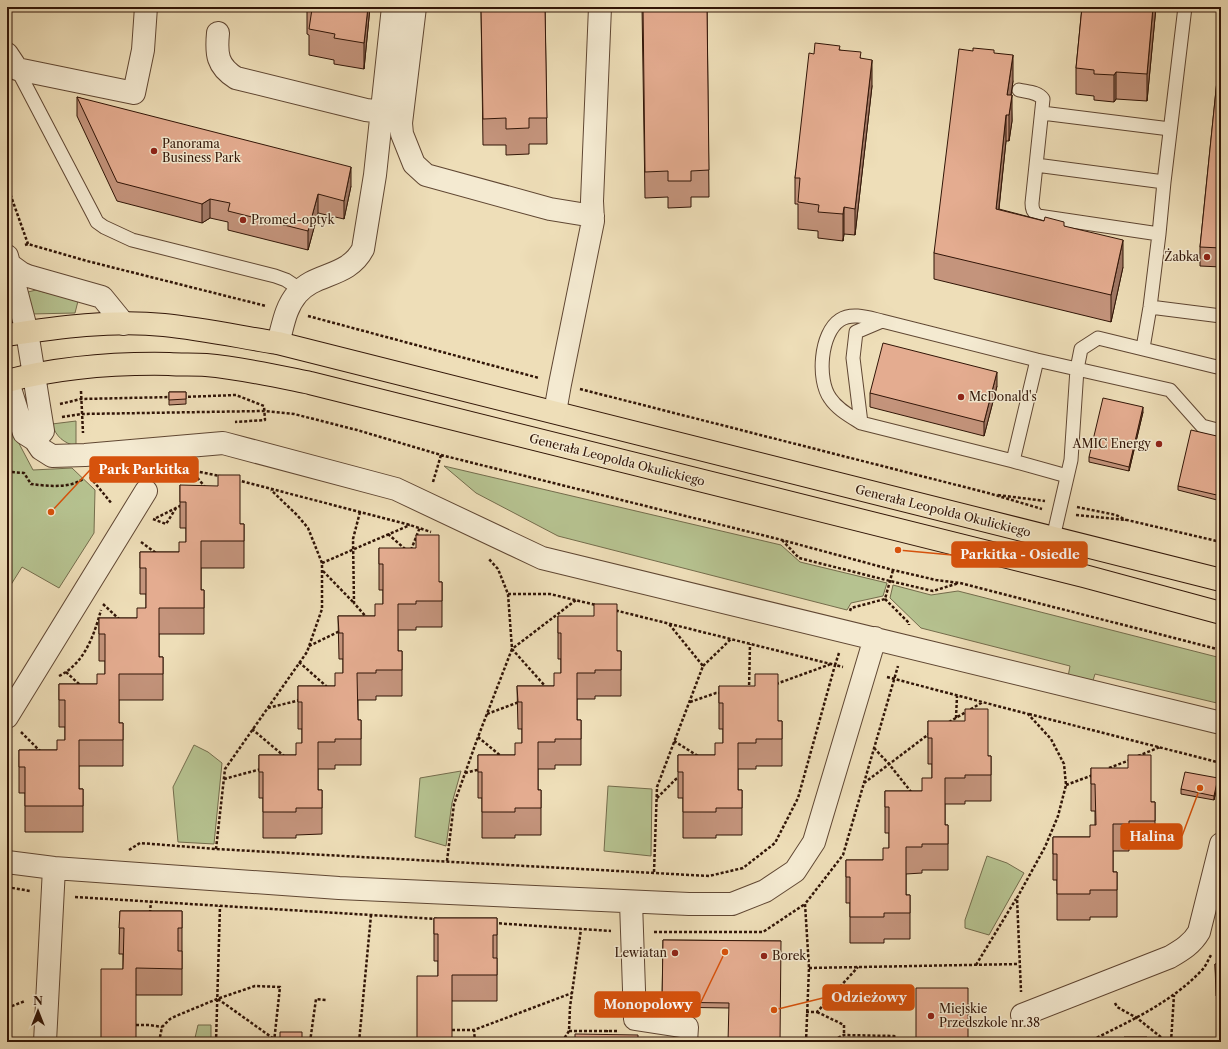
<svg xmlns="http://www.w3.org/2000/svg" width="1228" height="1049" font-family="'Libre Caslon Text',serif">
  <rect width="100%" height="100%" fill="#eedeb8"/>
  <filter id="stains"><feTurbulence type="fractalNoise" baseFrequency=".005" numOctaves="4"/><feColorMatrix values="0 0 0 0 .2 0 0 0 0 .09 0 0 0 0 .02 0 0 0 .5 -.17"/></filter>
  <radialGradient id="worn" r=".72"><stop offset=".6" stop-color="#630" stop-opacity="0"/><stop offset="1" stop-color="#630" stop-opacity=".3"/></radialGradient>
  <path fill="#b6c290" stroke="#746c4c" d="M36,290L78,301L75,313L31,314L28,292Z
    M76,421V446C64,443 56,437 52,424Z
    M14,434L33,470L72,468L95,490L94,533L59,588L22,567L7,591V436Z
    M444,466L781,545L800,562L887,583L883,596L851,603L847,610L558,536L476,493Z
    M893,585L931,595L958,591L1221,658V704L1095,674L1091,687L1067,682L1070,666L921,628L890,598Z
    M194,745L208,752L222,763L214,844L178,842L173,787Z
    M461,771L452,803L446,846L415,837L420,778Z
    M608,786L652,789L651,856L604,851Z
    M987,856L1007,863L1024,873L989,935L965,928V920Z
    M198,1025H211V1042H194Z"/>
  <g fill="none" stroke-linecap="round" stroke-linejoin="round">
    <g stroke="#604733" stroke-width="15">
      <path id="lane" d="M17,69L94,216L97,222L104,227L132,240L275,276L286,280L301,290
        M1019,90C1028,92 1038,92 1043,99L1032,203C1032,209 1033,212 1038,216L1159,234L1150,307L1143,348
        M1042,113L1170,129
        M1036,165L1164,182L1159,234
        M1164,182L1185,7
        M1150,307L1221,316
        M861,423C850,416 837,409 830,398C817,380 820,333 840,320C852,312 869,318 882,321
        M1013,461L1037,360
        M1067,476L1013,461L861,423L853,358L856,332L882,321L1037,360L1170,390L1202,426L1221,431
        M1053,538L1071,460L1077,369L1081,349L1098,338L1221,368"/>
    </g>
    <g stroke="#604733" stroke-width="24">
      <path id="street" d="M415,7L401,123L402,134L414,164L426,175L550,209L593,216
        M218,33C216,54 217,66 236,78L366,110L382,112
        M7,54L17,69L134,93L143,50L146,7
        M7,256L27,332L43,431L35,440
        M10,265L21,273L28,276L102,297L124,324
        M278,343C283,326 285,308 297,294C315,272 348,278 363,249L375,175L393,7
        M7,379L24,433L35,440L41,449L52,456L85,455L223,443L396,489L542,558L1221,723
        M555,412L560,384L593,221L592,201L600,7
        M7,717L146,491
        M7,862L54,868L339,888L689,904H732L765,891L795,871L814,842L875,638
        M631,902L635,1019L687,1027L686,1042
        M1022,1015L1170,957C1182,950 1192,944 1199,932L1221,844
        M45,1042L54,868"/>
    </g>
    <g stroke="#311507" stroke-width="24">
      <path id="primary" d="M7,335C59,327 112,320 164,325C203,329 240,337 278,343L1221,580
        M7,381C61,367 114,363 169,364C181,365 194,364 206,365C241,368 276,376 310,383L1084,576L1221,613"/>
    </g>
    <path stroke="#311507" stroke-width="2.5" stroke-dasharray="3 2" stroke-linecap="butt" d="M7,185L28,244
      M25,245L28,244L87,261L266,306
      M308,316L539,378
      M580,389L988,493L1042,509
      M81,391L83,433
      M183,397L236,395L264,406L265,420L235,422
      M60,404L81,399L172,397
      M62,417L82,414L264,411L294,414L357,430L441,455L782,540L893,570L936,580L960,583L1221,650
      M190,470L220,476
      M191,470L205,487
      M7,473L11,472L24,473L31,484C47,486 71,489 84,478
      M90,477L112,504
      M165,480L171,470
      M237,480L410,525L431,532
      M433,482L441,455
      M998,495L1045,501
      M1077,507L1116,515L1126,520
      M360,512L353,539L354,603L367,618
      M1076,515L1127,520L1221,542
      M156,518L182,505
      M153,519L166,524L176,508
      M388,534L405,549
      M782,540L799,558L890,581L933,591L959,583
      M141,542L156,553
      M411,550L420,527
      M322,563L410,525
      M323,571L354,603
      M508,594H550L596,605
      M885,599L909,623V625
      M103,604L120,620
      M850,611L851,608L885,599L893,570
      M309,646L340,631
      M839,653L835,665L843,667
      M299,662L326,686V688
      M703,666L731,639
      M66,672L80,685
      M59,676C85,663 94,635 101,610
      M887,677L1028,714L1051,739L1064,764L1066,785L1058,816L1045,847L1017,898L1021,992
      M776,684L831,664
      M544,689L545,686L512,649L576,600
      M749,690L750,644
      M690,702L716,693H721
      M268,708L300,700
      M487,714L519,702
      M1029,714L1221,763
      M956,718L957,696
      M949,722L983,702
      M252,729L284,756
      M21,732L40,751
      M478,737L502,757
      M674,741L698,756
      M874,748L889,764L912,793
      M1138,756L1160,747
      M1109,768L1130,760
      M465,773L481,769
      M224,779L261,769
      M864,783L929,734
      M1066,785L1093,775
      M657,798L676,779L681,776
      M216,849L225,769L307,652L322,609V563L308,528L297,515L271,490
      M129,850L140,843L216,849L709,876L743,868L775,843L798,798L835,665L614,610
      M447,861L454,804L478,737L512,649L508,594L498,569L488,558
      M654,872L657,787L703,666L669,624
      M7,887L30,891
      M75,897L437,919
      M150,913L151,901
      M494,923L611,931
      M654,932H763L805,904
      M976,965L1016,899
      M809,968L1019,964
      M218,999L274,1039L288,1042
      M1115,1003L1117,1007L1137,1018L1167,1042
      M7,1008L25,1001
      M806,1012H817L858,967
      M817,1012L844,1025V1035
      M136,1025H149L162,1027
      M452,1030H474
      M569,1031H618
      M159,1042L162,1027L170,1019L176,1016L217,999L255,986L280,987L274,1042
      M216,1042L220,906
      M310,1042L316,999L326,1000
      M359,1042L371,915
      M475,1042L474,1030L572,993
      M562,1042L569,1031L570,1007L581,929
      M606,1042L607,1030
      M806,1042L809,968L805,904L843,855L898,666
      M829,1042L844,1035L894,1036L901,1042
      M1088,1042C1128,1022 1171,1003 1202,970C1206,966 1208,960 1211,955
      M1171,1042L1174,995"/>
    <use href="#lane" stroke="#f4ead1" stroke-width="13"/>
    <use href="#street" stroke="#f4ead1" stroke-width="22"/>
    <use href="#primary" stroke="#eedeb8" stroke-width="22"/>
  </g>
  <path fill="#c4947c" stroke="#311507" d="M203,7H238L237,11Z
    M307,7H370L364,69L334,64V60L309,55V35L307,34Z
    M481,7H545L547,144H529V154L506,155V145H483Z
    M642,7H707L709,197H691V207L668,208V197L645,198Z
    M1082,7H1156L1147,101L1116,99L1114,102L1094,100V96L1076,94V68Z
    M1221,41V267L1200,266V247Z
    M840,50L861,58L872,86L855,235L844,234L843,241L818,238V231L798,229V204H795V178L814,54Z
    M994,53L1013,81L1011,95L1012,121L1009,141H1006L999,209L1064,226L1123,267L1111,322L934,279V253Z
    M77,97L351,186L344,219L318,213L308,250L228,230V222L210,218L202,223L117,201L77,116Z
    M997,386L984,436L870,407V393Z
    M169,392H186V404L169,405Z
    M1143,412L1129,471L1089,462V457Z
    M1221,437V501L1178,490V486Z
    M180,485L240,524H244V568H201V590H204V634H159V657H163V700H119V723H123V766H79V789H83V832H25V793H19V750H57L65,740V727H59V684H97L105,674V661H99V618H137L146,608V594H140V552H179L186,542V528H180Z
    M379,548L439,582H442V627H416V630H398V651H402V696H376V700H358V720H361V765H335V769H318V790H322V834L296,835V838H263V798H259V755H296L302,743V729H298V686H335L343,673V659H339L338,616H375L383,604V590H379Z
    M558,616L617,651H621V696H595V699H577V720H581V765H555V769H538V790H541V835H515V838H482V798H478V755H515L522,743V729H518L517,686H554L561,673V659H558Z
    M719,686L778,721H782V766H756V769H738V790H742V835H716V838H683V798H678V755H715L723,743V729H719Z
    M928,721L988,756H991V801H965V804H945V825H948V870H922V873L906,874V895H910V939H884V943H850V903H846V860H883L889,848V833H885V791H922L932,778V764H928Z
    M1091,768L1151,802H1155V847H1129V851H1113V872H1117V917H1090V920H1057V880H1053V837H1090L1095,825V811H1091Z
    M1218,783L1214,800L1181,794V789Z
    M120,911H182V995H136L123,969V954H119Z
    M434,918H497V1001H452L438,976V961H434Z
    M663,940L781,941L729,1008L662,1007Z
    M1215,964H1221V1036H1219V996H1216Z"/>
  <path fill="#a07865" stroke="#311507" d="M368,7H370L364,69V43Z
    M1153,7H1156L1147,101V74Z
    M1013,55V81L1008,115L1007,95Z
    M872,60V86L855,235V209Z
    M1116,72V99L1114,102V75Z
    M1012,95V121L1009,141V115Z
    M1006,115V141L996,235V209Z
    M351,167V186L344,219V201Z
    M318,194V213L308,250V231Z
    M210,199V218L202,223V204Z
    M844,207V234L843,241V214Z
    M1123,240V267L1111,322V295Z
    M997,372V386L984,436V422Z
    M1143,407V412L1129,471V467Z
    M1218,778V783L1214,800V796Z"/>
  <path fill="#e4ac90" stroke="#311507" d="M307,7H368L364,43L334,38L335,34L309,29L312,9L307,8Z
    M481,7H545L547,118H529V128L506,129V118L483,119Z
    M643,7H707L709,170L691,171V181H668V171L645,172Z
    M1082,7H1153L1147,74L1116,72L1114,75L1094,74V70L1076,68Z
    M1221,41V248L1200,247Z
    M815,43L840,46L839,50L861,52L860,58L872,60L855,209L844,207L843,214L818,212L819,205L798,202L800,178H795L809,53L814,54Z
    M973,48L994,50V53L1013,55L1007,95H1012L1009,115H1006L996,209L1044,221L1045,217L1064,222V226L1123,240L1111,295L934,253L959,49L973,51Z
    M77,97L351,167L344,201L318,194L308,231L228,211L230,203L210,199L202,204L117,182Z
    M883,343L997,372L984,422L870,393Z
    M169,392H186V399L169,400Z
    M1103,398L1143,407L1129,467L1089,457Z
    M1191,430L1221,437V496L1178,486Z
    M218,475H240V524H244V541H201V590H204V608H159V657H163V674H119V723H123V740H79V789H83V806H25V767H19V750H57V740H65V700H59V684H97V674H105V634H99V618H137V608H146V568H140V552H179V542H186V502H180V485L218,486Z
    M416,535H439V582H442V601H416V604H398V651H402V670H376V673H357L358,720H361V739H335V742H318V790H322V808H296V812H263V772H259V755H296V743H302V702H298V686H335V673H343V633H339L338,616H375V604H383V564H379V548H416Z
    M594,604H617V651H621V670H595V673H577V720H581V739H555V742H538V790H541V808H515V812H482V772H478V755H515V743H522V702H518L517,686H554V673H561V633H558V616H594Z
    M755,674H778V721H782V739H756V743H738V790H742V808H716V812H683V772H678V755H715V743H723V703H719V686H755Z
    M965,709H988V756H991V775H965V778H945V825H948V844H922V847H906V895H910V913H884V917H850V877H846V860H883V848H889V807H885V791H922V778H932V738H928V721H965Z
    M1128,755H1151V802H1155V821H1129V824H1113V872H1117V890H1090V894H1057V854H1053V837H1090V825H1096L1095,784H1091V768H1128Z
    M1185,772L1218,778L1214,796L1181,789Z
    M120,911H182V928H178V951H182V969L136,968V1042H101V969H123L124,928H119Z
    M434,918H497V935H493V958H497V975H452V1042H417V976H438V934H434Z
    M663,940L781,941L780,1042H765V1038H729V1042H728L729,1003L662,1002Z
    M1215,964H1221V1021H1219V982H1216Z
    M916,988H968V1042H916Z
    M280,1032H302V1042H242H280Z
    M575,1034L638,1035V1042H575Z
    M1124,1037H1147V1042H1124Z
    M729,1038H765V1042H729Z"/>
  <g fill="#8f2418" stroke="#f4ead1" stroke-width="1.5">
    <circle cx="154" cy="151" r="4"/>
    <circle cx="243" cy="220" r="4"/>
    <circle cx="1207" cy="257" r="4"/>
    <circle cx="961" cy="397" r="4"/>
    <circle cx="1159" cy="444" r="4"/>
    <circle cx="675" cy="953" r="4"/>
    <circle cx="764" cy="956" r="4"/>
    <circle cx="931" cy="1016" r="4"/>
  </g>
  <g text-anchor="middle" stroke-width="3" stroke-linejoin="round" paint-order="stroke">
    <g font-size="12" fill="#311507" stroke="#f4ead1" text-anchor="start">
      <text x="162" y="148">Panorama<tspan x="162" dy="14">Business Park</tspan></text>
      <text x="251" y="224">Promed-optyk</text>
      <text x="1199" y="261" text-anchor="end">Żabka</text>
      <text x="969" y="401">McDonald's</text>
      <text x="1151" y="448" text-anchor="end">AMIC Energy</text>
      <text x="667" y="957" text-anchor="end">Lewiatan</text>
      <text x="772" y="960">Borek</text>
      <text x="939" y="1013">Miejskie<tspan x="939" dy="14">Przedszkole nr 38</tspan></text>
    </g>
    <g font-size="12" fill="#311507" stroke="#f4ead1">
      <text transform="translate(617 460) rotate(14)" y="4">Generała Leopolda Okulickiego</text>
      <text transform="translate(943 511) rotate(14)" y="4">Generała Leopolda Okulickiego</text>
    </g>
  </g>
  <path fill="none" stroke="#d6520c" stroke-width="1.5" d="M51 512L90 470M898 550L952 555M1200 788L1182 836M774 1010L823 998M725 952L700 1004"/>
  <g fill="#d6520c" stroke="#f4ead1" stroke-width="1.5">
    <circle cx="51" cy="512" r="4"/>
    <circle cx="898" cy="550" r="4"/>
    <circle cx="1200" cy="788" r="4"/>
    <circle cx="774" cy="1010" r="4"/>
    <circle cx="725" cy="952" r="4"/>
  </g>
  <g fill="#d6520c" stroke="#d6520c" stroke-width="1.5">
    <rect x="90" y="457" width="108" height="25" rx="4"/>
    <rect x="952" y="542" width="135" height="25" rx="4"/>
    <rect x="1121" y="824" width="61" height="25" rx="4"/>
    <rect x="823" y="985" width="91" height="25" rx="4"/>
    <rect x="595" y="992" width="105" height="25" rx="4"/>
  </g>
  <g font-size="13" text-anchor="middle" font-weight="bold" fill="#fff">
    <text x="144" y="474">Park Parkitka</text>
    <text x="1020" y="559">Parkitka - Osiedle</text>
    <text x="1152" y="841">Halina</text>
    <text x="869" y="1002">Odzieżowy</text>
    <text x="648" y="1009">Monopolowy</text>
  </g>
  <rect width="1228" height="1049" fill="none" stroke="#eedeb8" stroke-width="24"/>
  <rect x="8" y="8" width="1212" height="1033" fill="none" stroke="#311507" stroke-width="2"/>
  <rect x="12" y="12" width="1204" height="1025" fill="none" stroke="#311507"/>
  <g transform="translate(38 1011)" stroke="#f4ead1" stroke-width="3" paint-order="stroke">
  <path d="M0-3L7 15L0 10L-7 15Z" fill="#311507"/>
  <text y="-6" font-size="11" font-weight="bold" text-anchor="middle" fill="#311507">N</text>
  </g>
  <rect width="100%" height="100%" filter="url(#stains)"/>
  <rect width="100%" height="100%" fill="url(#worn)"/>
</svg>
